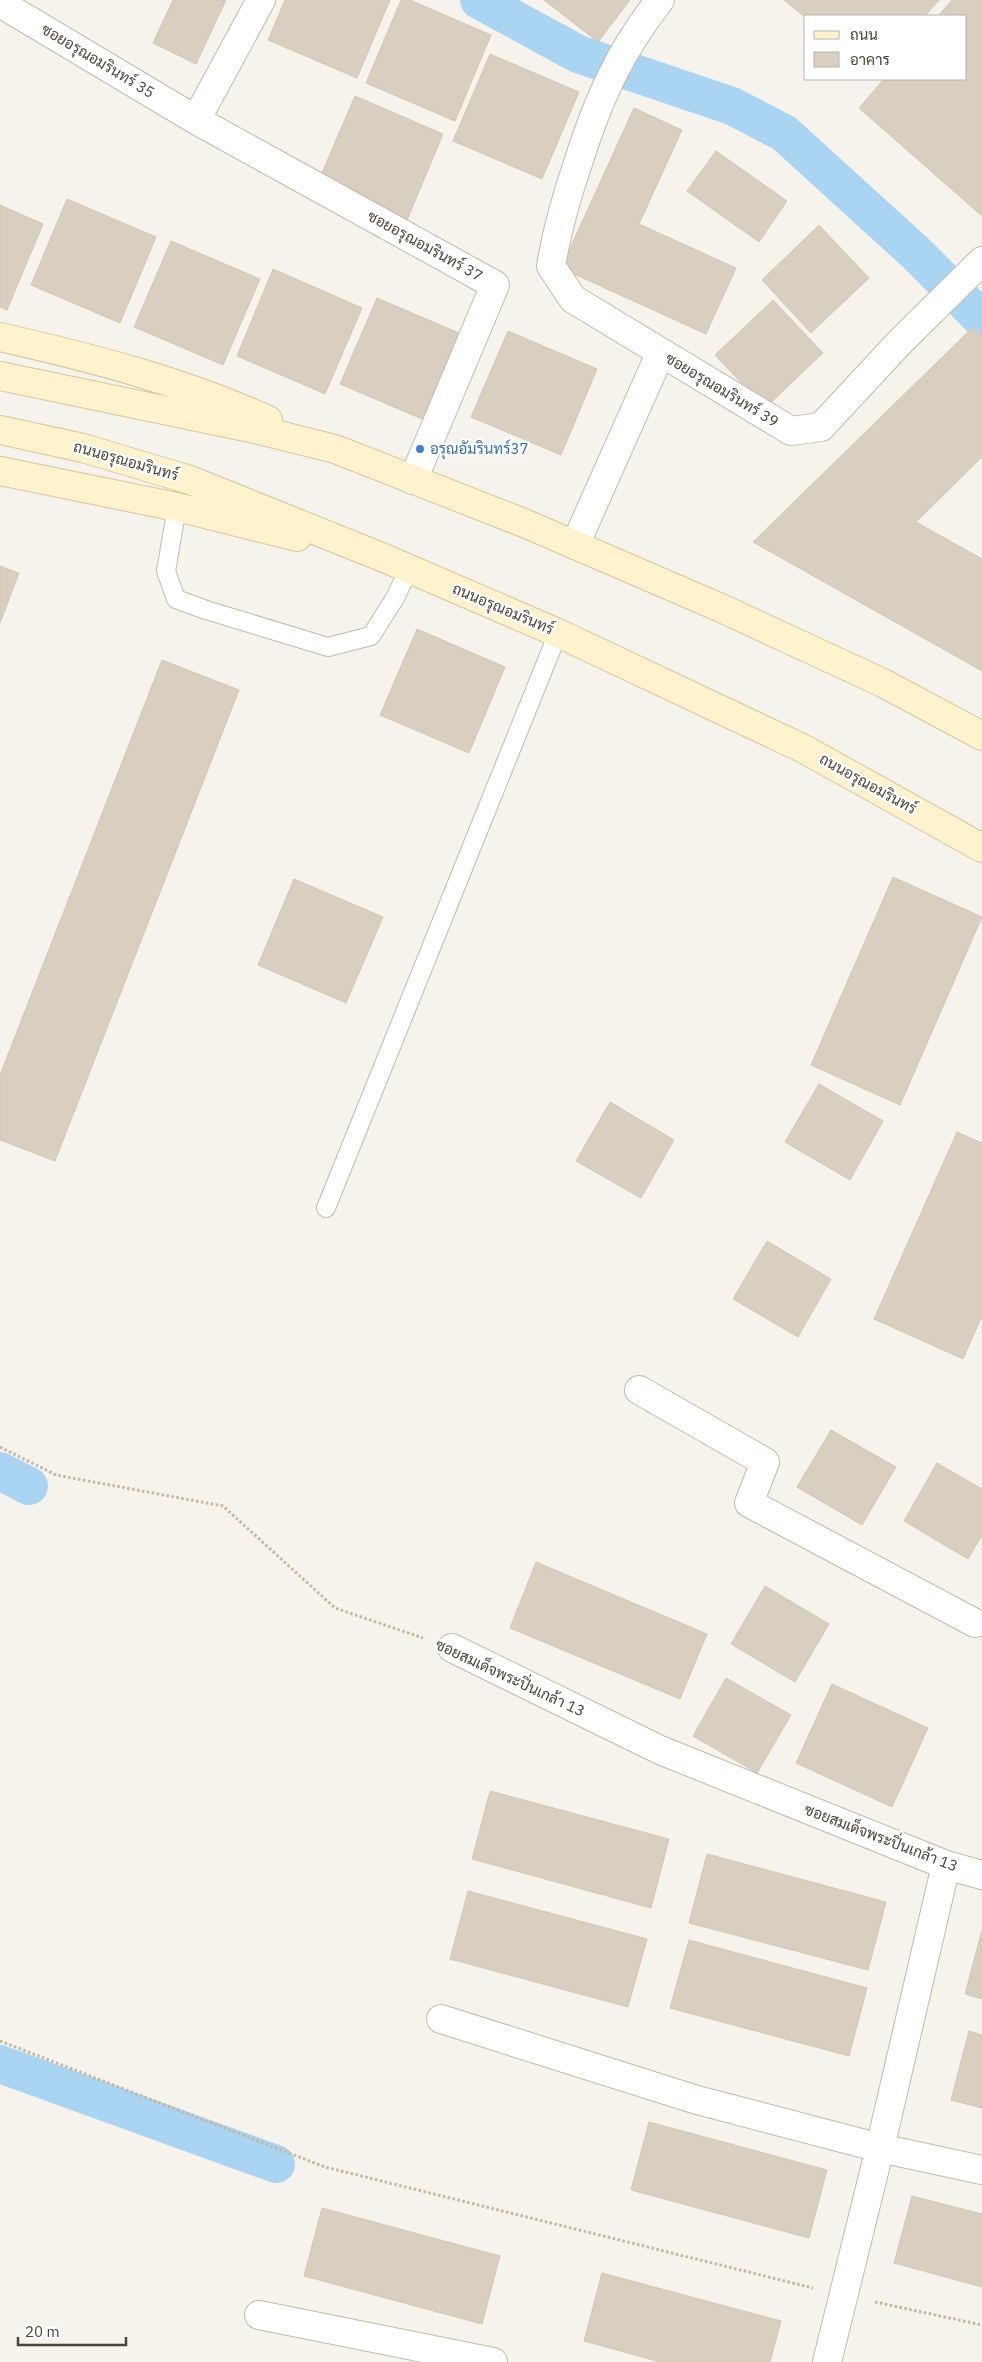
<svg xmlns="http://www.w3.org/2000/svg" width="982" height="2362" font-family="'IBM Plex Sans',Sarabun,sans-serif">
  <rect width="100%" height="100%" fill="#f6f3ec"/>
  <g fill="none" stroke-linecap="round" stroke-linejoin="round">
    <path stroke="#a9d4f2" stroke-width="38" d="M479,0L578,54L732,106L784,133L917,254L982,319
      M0,1471L29,1486
      M0,2064L276,2164"/>
  </g>
  <path fill="#d8cfc1" stroke="#d3c7b4" d="M173,0H226L196,64L153,43Z
    M285,0H390L357,78L268,40Z
    M401,0H410L491,35L455,121L366,83Z
    M544,0H630L598,42Z
    M784,0H939L925,16L806,18Z
    M952,0H982V216L859,108L884,79H966V16H938Z
    M490,54L579,92L542,179L453,141Z
    M355,96L443,134L407,220L318,182Z
    M634,108L682,130L639,224L736,268L706,334L561,268Z
    M716,151L787,201L759,242L687,191Z
    M67,199L156,237L120,323L31,285Z
    M0,205L43,224L7,310L0,307Z
    M819,225L869,278L811,333L762,280Z
    M171,241L260,279L223,365L134,327Z
    M273,269L362,308L325,394L237,356Z
    M377,298L466,336L429,422L340,384Z
    M773,300L823,353L765,408L715,355Z
    M973,327L982,336V457L916,522L982,559V671L753,542Z
    M508,331L597,369L561,455L471,417Z
    M0,566L19,573L0,623Z
    M417,629L505,667L469,753L380,715Z
    M162,660L239,690L55,1161L0,1140V1075Z
    M893,877L982,917L900,1105L811,1065Z
    M294,879L383,917L346,1003L258,965Z
    M819,1084L883,1121L850,1180L785,1142Z
    M610,1102L674,1140L641,1198L576,1161Z
    M957,1132L982,1143V1316L963,1359L874,1319Z
    M767,1241L831,1279L798,1337L733,1299Z
    M831,1430L896,1467L862,1525L797,1487Z
    M937,1463L982,1489V1535L968,1559L904,1521Z
    M536,1562L707,1634L680,1699L510,1628Z
    M765,1586L829,1624L795,1682L731,1644Z
    M726,1678L791,1715L757,1773L693,1736Z
    M832,1684L928,1728L892,1807L796,1763Z
    M490,1791L669,1839L651,1908L472,1859Z
    M707,1854L886,1902L868,1970L689,1923Z
    M468,1891L647,1939L628,2007L450,1959Z
    M982,1930V1999L965,1994Z
    M689,1940L867,1988L849,2056L670,2008Z
    M969,2031L982,2035V2108L951,2100Z
    M649,2122L827,2170L809,2238L631,2190Z
    M912,2196L982,2214V2287L894,2263Z
    M322,2208L500,2256L482,2324L304,2276Z
    M602,2273L781,2321L770,2362H660L584,2341Z"/>
  <g fill="none" stroke-linecap="round" stroke-linejoin="round">
    <g stroke="#c2bbae" stroke-width="20">
      <path id="lane" d="M177,507L166,571L176,599L206,610L328,647L371,636L395,598L409,569
        M326,1208L558,633"/>
    </g>
    <g stroke="#c2bbae" stroke-width="30">
      <path id="street" d="M660,0C619,52 598,100 578,163C566,198 557,229 551,266L573,299L791,431L821,427L899,343L982,261
        M0,3L196,120L495,285L413,480
        M196,120L261,0
        M575,545L660,354
        M639,1390L765,1462L749,1503L975,1623
        M452,1648L660,1750L946,1865L982,1875
        M441,2019L697,2100L880,2148L982,2170
        M259,2315L493,2362
        M827,2362L880,2148L946,1865"/>
    </g>
    <g stroke="#d6c79b" stroke-width="30">
      <path id="secondary" d="M0,337C92,358 182,381 268,420
        M0,376L255,429L335,449L524,523L721,608L883,683L982,736
        M0,430L83,448L190,480L384,558L558,633L804,749L982,848
        M0,471L177,507L297,537"/>
    </g>
    <path stroke="#c4b79f" stroke-width="3" stroke-dasharray="2.5 2.5" stroke-linecap="butt" d="M0,1447L56,1475L223,1506L335,1608L423,1638
      M0,2041L325,2167L813,2288
      M875,2302L982,2325"/>
    <use href="#lane" stroke="#fff" stroke-width="18"/>
    <use href="#street" stroke="#fff" stroke-width="28"/>
    <use href="#secondary" stroke="#fff3cd" stroke-width="28"/>
  </g>
  <circle fill="#3f7fe0" stroke="#fff" stroke-width="2" cx="420" cy="449" r="5"/>
  <g text-anchor="middle" stroke-width="4.5" stroke-linejoin="round" paint-order="stroke">
    <g font-size="15" fill="#4b4439" stroke="#fff">
      <text transform="translate(98 61) rotate(31)" y="5">ซอยอรุณอมรินทร์ 35</text>
      <text transform="translate(425 246) rotate(29)" y="5">ซอยอรุณอมรินทร์ 37</text>
      <text transform="translate(722 390) rotate(31)" y="5">ซอยอรุณอมรินทร์ 39</text>
      <text transform="translate(126 461) rotate(16)" y="5">ถนนอรุณอมรินทร์</text>
      <text transform="translate(503 609) rotate(23)" y="5">ถนนอรุณอมรินทร์</text>
      <text transform="translate(868 784) rotate(29)" y="5">ถนนอรุณอมรินทร์</text>
      <text transform="translate(510 1678) rotate(25)" y="5">ซอยสมเด็จพระปิ่นเกล้า 13</text>
      <text transform="translate(881 1838) rotate(21)" y="5">ซอยสมเด็จพระปิ่นเกล้า 13</text>
    </g>
    <g font-size="15" fill="#366cbe" stroke="#fff" text-anchor="start">
      <text x="430" y="454">อรุณอัมรินทร์37</text>
    </g>
  </g>
  <rect x="804" y="15" width="162" height="65" fill="#ffffff" stroke="#b7b4b0"/>
  <rect x="814" y="31" width="25" height="8" fill="#fff3cd" stroke="#b7b4b0"/>
  <text x="850" y="40" font-size="15" fill="#4b4439">ถนน</text>
  <rect x="814" y="52" width="25" height="15" fill="#d8cfc1" stroke="#b7b4b0"/>
  <text x="850" y="65" font-size="15" fill="#4b4439">อาคาร</text>
  <path d="M18 2337v8h108v-8" fill="none" stroke="#4b4439" stroke-width="2.5"/>
  <text x="25" y="2337" font-size="15" fill="#4b4439" stroke="#ffffff" stroke-width="4" paint-order="stroke">20 m</text>
</svg>
